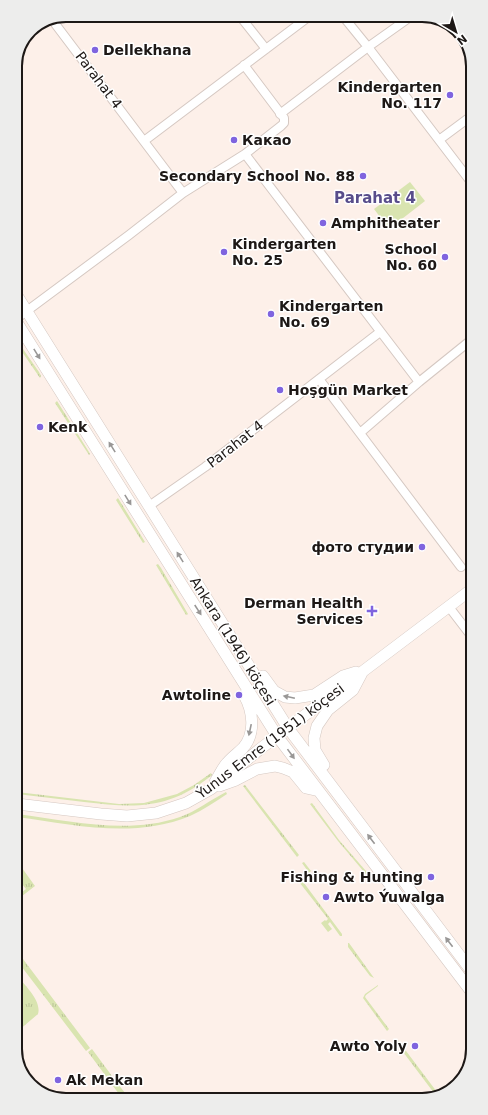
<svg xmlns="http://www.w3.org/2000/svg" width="488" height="1115" font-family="'DejaVu Sans',sans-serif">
  <defs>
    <pattern id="grass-tufts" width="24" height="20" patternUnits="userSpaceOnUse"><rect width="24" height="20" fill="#d9e4b0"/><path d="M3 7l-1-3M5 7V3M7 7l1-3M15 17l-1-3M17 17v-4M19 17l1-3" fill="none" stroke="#bac397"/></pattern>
  </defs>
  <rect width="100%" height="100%" fill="#fdf0e9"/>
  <path fill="url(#grass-tufts)" d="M16,339L39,372L41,376L40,378L16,343Z
    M57,401L89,452L90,454L89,455L55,403Z
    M118,498L145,542L143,543L116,500Z
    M158,564L161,568L188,614L186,615L156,565Z
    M211,773L212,775L211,776C168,810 135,808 84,802C62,799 39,797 17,794V792L119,804L144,803L177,794L194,785Z
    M245,785L299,855L297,857L243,786Z
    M226,792L227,794C215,802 203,810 190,816C134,839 75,825 17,817V814C71,821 128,835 180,817C197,811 210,800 226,792Z
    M312,803L339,840L372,878L370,879L338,841L310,804Z
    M17,861L35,886L17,900V896L26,889L22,884L21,886L17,882Z
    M304,862L311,871L301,879L342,934V936H340L330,922L328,924L332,929L328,932L321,923L325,920L326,921L328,919L296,878L307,870L302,863Z
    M348,943H349L374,978L370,976L348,947Z
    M17,951L90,1048L86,1051L18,962Z
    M18,976C25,986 42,1001 38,1014L18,1031Z
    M378,985V986L366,995L365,997L389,1029L387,1031L363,998L365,994Z
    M397,1039L440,1096L437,1097L394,1040Z
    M92,1049L112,1076L108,1079L88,1052Z
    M113,1078L130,1099H123L109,1081Z"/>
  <path fill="#d9e4b0" d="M410,182L425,201L389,229L374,209Z"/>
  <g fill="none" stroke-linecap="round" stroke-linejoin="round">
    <g stroke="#d5c8c2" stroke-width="10">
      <path id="street" d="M239,15L266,49
        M342,15L368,47L471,182
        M53,21L183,193
        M280,114L368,47L413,15
        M439,140L470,117
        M144,141L311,15
        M245,154L419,382
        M16,319L129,235L183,193L245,154L281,126L284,123V118L244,65
        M319,379L461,567
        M360,433L419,382L471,340
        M149,506L205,467L380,332
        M449,607L472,637"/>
    </g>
    <g stroke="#d5c8c2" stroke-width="12">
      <path id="secondary" d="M16,294L288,728L473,973
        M16,321L277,736L473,994
        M263,676L274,691L285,697L295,698L314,695L343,676L356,672
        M324,765L315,750L314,738L317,726L328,710L353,690L362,673
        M215,782C219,776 222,768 227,763C232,757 238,753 243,748C256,733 253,711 244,695
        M219,786L236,780L257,769L275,766L283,768L293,772L306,788L315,790
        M17,804L101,814L127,816L156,813L186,803L211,789L260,749L472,589"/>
    </g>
    <use href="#street" stroke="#fff" stroke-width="8"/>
    <use href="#secondary" stroke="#fff" stroke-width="11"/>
  </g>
  <defs><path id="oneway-solid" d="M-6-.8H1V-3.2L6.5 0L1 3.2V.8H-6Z"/></defs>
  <g fill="#999796">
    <use href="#oneway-solid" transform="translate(37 354) rotate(58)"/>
    <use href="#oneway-solid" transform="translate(112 447) rotate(-122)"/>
    <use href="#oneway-solid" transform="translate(128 500) rotate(58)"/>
    <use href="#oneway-solid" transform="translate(180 557) rotate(-122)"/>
    <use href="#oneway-solid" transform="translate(198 610) rotate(57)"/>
    <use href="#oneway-solid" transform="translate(289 697) rotate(-168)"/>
    <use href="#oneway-solid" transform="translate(250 730) rotate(102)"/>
    <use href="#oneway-solid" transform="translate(291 754) rotate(54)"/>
    <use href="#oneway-solid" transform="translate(371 839) rotate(-127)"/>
    <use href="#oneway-solid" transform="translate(449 942) rotate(-127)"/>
  </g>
  <g fill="#7f64df" stroke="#fff" stroke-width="1.5">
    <circle cx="95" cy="50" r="4"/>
    <circle cx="450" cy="95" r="4"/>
    <circle cx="234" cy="140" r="4"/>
    <circle cx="363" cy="176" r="4"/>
    <circle cx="323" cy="223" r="4"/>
    <circle cx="224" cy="252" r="4"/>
    <circle cx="445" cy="257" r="4"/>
    <circle cx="271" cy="314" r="4"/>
    <circle cx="280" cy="390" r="4"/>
    <circle cx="40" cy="427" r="4"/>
    <circle cx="422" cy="547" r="4"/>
    <path d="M370 605h4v4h4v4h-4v4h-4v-4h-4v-4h4z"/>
    <circle cx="239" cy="695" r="4"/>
    <circle cx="431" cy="877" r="4"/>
    <circle cx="326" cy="897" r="4"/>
    <circle cx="415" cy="1046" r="4"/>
    <circle cx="58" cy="1080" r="4"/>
  </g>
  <g text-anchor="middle" stroke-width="3" stroke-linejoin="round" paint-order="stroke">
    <g font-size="14" font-weight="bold" fill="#1d1816" stroke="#fff" text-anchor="start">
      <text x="103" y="55">Dellekhana</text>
      <text x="442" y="92" text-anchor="end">Kindergarten<tspan x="442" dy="16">No. 117</tspan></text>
      <text x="242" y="145">Какао</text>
      <text x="355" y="181" text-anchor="end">Secondary School No. 88</text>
      <text x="331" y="228">Amphitheater</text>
      <text x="232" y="249">Kindergarten<tspan x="232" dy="16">No. 25</tspan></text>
      <text x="437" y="254" text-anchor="end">School<tspan x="437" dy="16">No. 60</tspan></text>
      <text x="279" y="311">Kindergarten<tspan x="279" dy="16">No. 69</tspan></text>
      <text x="288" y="395">Hoşgün Market</text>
      <text x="48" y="432">Kenk</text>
      <text x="414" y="552" text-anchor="end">фото студии</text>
      <text x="363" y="608" text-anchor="end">Derman Health<tspan x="363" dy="16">Services</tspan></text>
      <text x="231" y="700" text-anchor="end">Awtoline</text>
      <text x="423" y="882" text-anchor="end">Fishing &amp; Hunting</text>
      <text x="334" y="902">Awto Ýuwalga</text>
      <text x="407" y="1051" text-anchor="end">Awto Yoly</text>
      <text x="66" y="1085">Ak Mekan</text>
    </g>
    <g font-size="14" fill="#1d1816" stroke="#fff">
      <text transform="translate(99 80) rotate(53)" y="5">Parahat 4</text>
      <text transform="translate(235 444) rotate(-38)" y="5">Parahat 4</text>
      <text transform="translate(233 641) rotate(58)" y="5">Ankara (1946) köçesi</text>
      <text transform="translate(270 741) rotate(-37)" y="5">Ýunus Emre (1951) köçesi</text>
    </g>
    <g font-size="15" font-weight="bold" fill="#584d8b" stroke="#fff">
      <text x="375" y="203">Parahat 4</text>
    </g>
  </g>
  <path d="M0 0H488V1115H0ZM66 22H422A44 44 0 0 1 466 66V1049A44 44 0 0 1 422 1093H66A44 44 0 0 1 22 1049V66A44 44 0 0 1 66 22Z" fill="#ededec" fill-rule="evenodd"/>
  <path fill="none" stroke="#1d1816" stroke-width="2" d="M66 22H422A44 44 0 0 1 466 66V1049A44 44 0 0 1 422 1093H66A44 44 0 0 1 22 1049V66A44 44 0 0 1 66 22Z"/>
  <g transform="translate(456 32) rotate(142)" stroke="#ffffff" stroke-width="3" paint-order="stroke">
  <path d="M0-3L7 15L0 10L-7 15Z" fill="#1d1816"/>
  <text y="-6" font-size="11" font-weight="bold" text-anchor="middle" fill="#1d1816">N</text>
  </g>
</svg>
